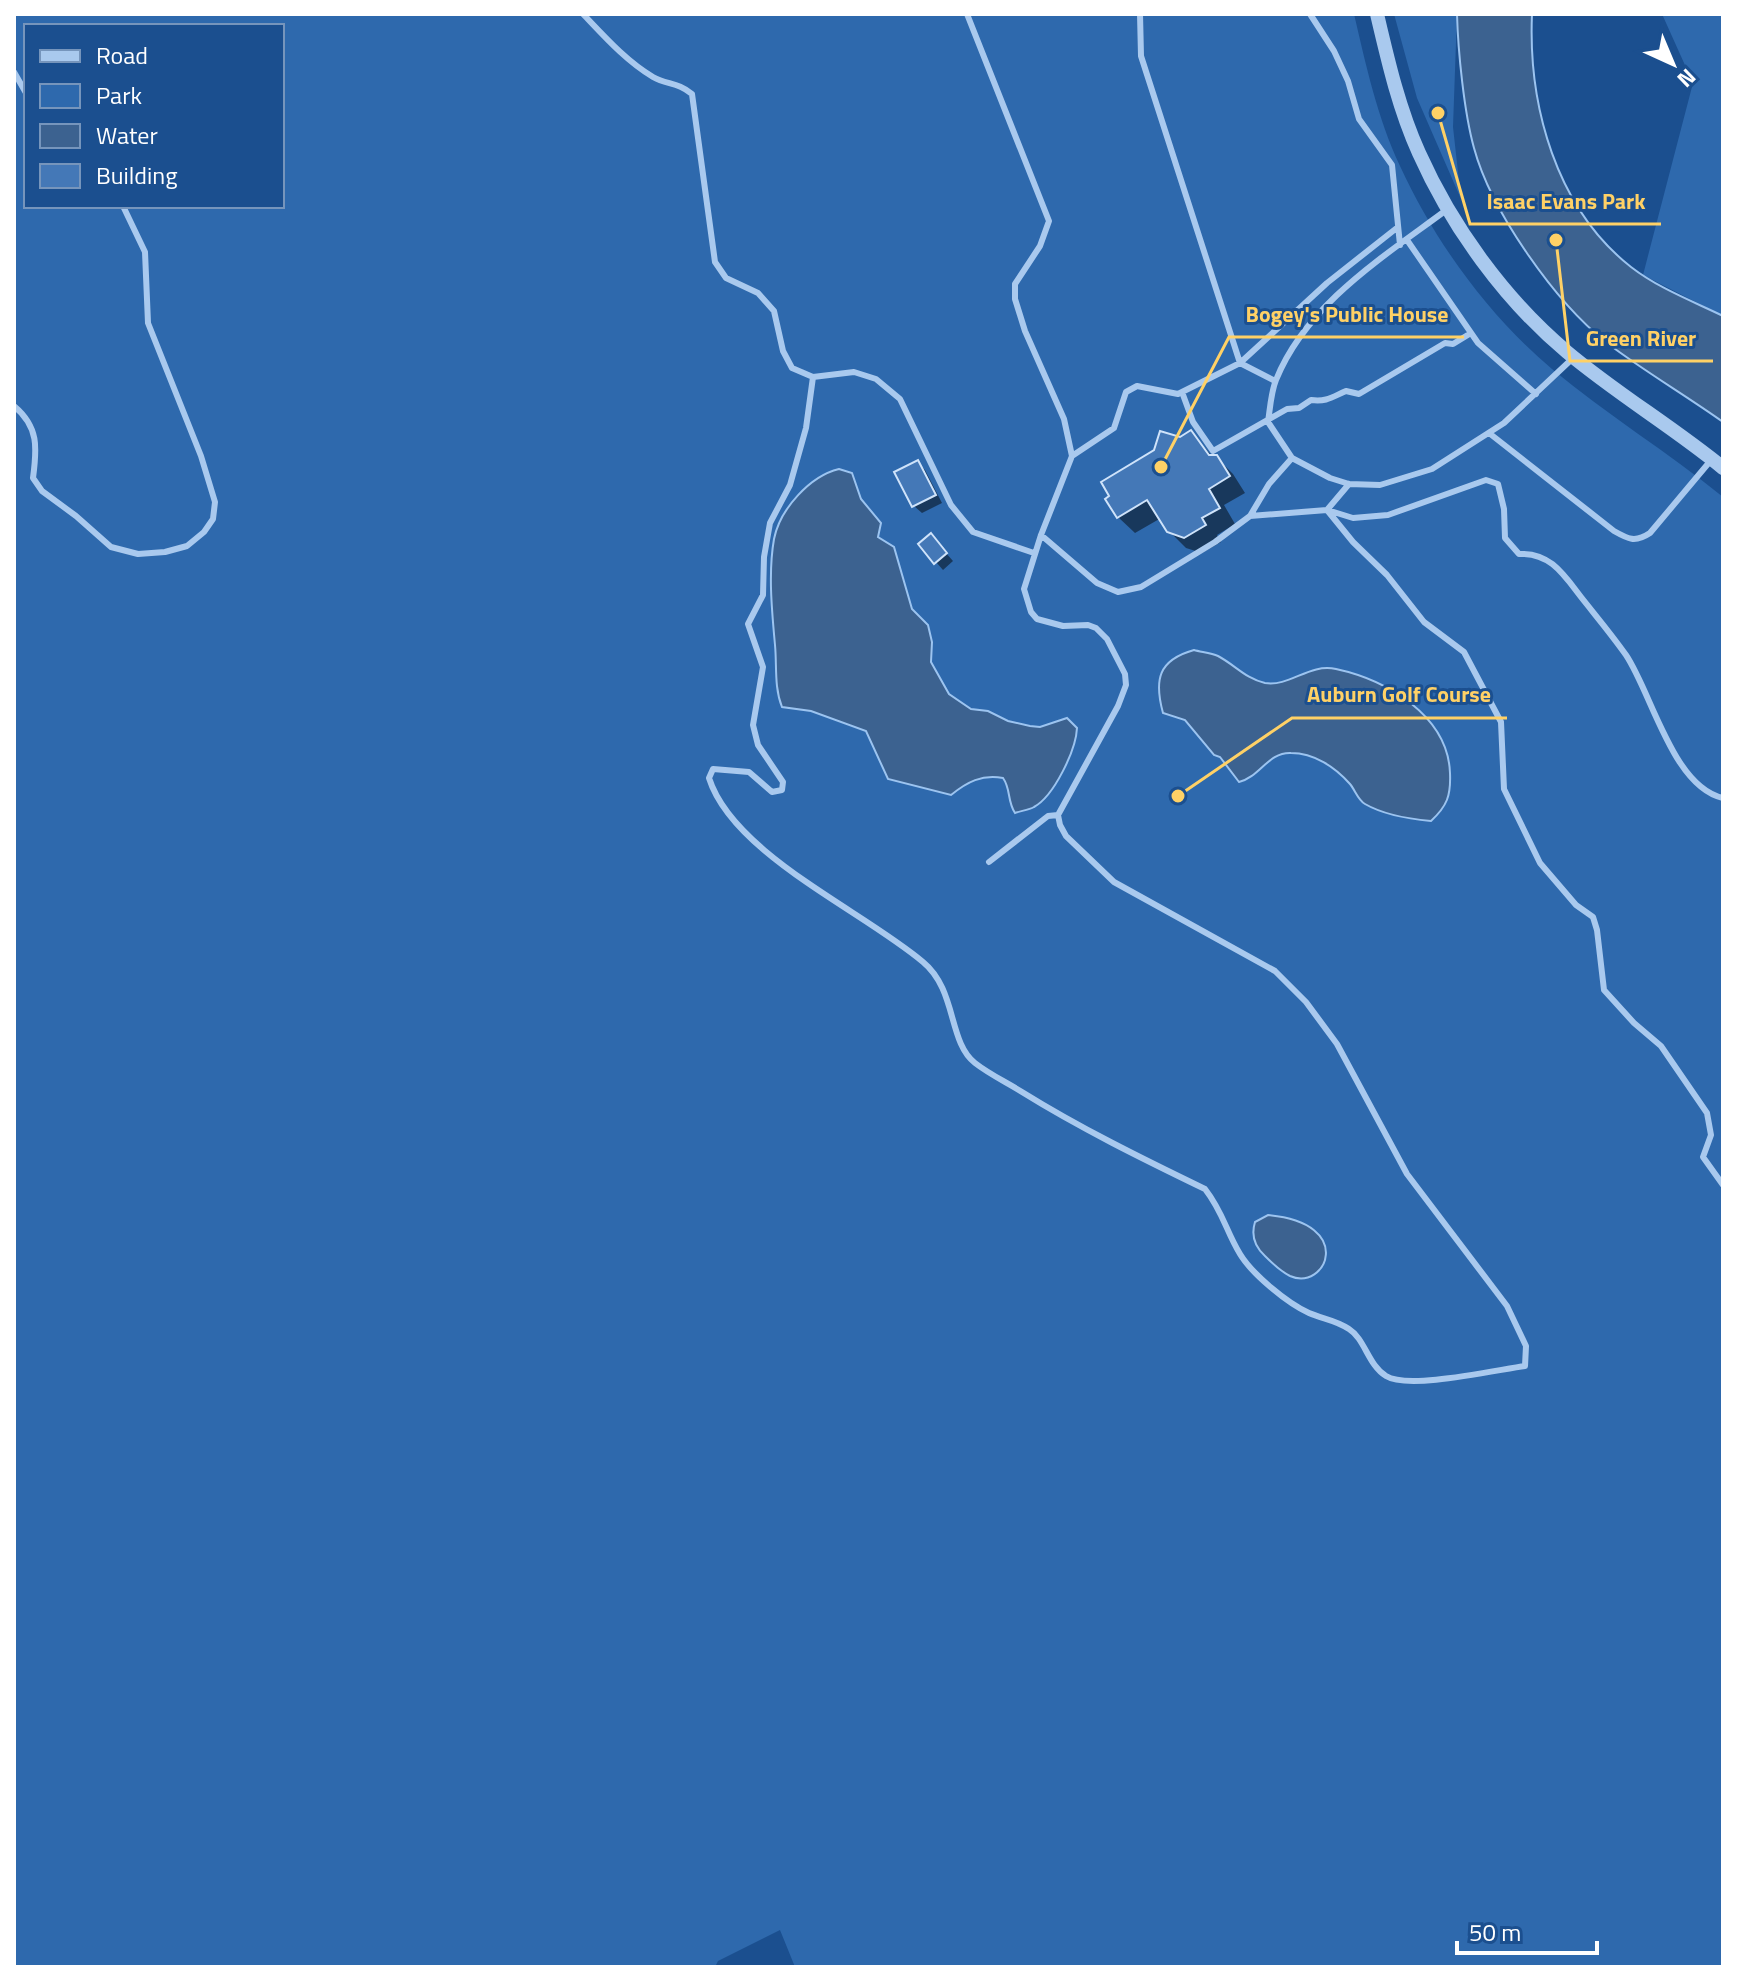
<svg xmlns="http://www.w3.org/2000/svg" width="1737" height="1981" font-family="'Titillium Web',sans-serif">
  <rect width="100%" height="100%" fill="#1b4f8f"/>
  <path fill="#2e69ad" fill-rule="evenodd" d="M14,14H1354C1366,65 1377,117 1400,166C1435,242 1488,315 1552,369C1607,415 1668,452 1723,497V1967H795L780,1930L718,1961L715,1967H14ZM26,26H282V206H26Z
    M1394,14H1457L1453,127L1461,199L1417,98Z
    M1662,14H1723V316L1643,275L1693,83Z"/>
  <path fill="#3c6290" stroke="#9cc4f0" stroke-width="2" d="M1457,14H1532C1528,106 1556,208 1631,267C1658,288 1692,301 1723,316V422C1685,395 1644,371 1607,343C1555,302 1491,211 1474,148C1464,112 1458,51 1457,14Z
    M839,469L852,473L861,499L881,523L878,537L894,547L912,609L928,625L932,642L931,662L949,694L971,709L988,711L1008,721L1030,726L1040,727L1067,718L1077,728C1076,750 1054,796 1034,807C1029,810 1020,811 1015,813C1007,801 1011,789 1003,778C982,774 967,782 951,795L888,779L866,731L811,711L782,707C774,687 777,666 775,645C772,612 768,573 774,539C780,509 810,476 839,469Z
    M1194,650C1201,652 1211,653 1218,656C1235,665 1246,679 1265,683C1290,687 1309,663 1336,669C1387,680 1448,716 1450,773C1451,796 1447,806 1431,821C1409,819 1384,815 1365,804C1358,800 1355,790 1350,784C1335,767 1314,753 1291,753C1268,752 1260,777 1239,782L1220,757L1214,755L1185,720L1163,713C1154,680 1158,660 1194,650Z
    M1268,1215C1357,1223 1326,1292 1290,1276C1282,1272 1272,1263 1265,1256C1255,1247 1251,1235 1255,1222Z"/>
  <path fill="#0007" d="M1191,432L1213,457H1216L1233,474L1245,493L1224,505L1235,524L1217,535L1221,542L1202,553L1186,548L1169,531L1161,518L1135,533L1118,517L1180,439Z
    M917,462L925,470L942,503L922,513L914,506Z
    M938,544L953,561L943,570L936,562Z"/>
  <path fill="#4478b7" stroke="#cfe3fa" stroke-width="2" d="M1191,430L1209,455H1217L1230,476L1209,489L1220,508L1202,518L1206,525L1184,538L1167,532L1147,500L1117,518L1105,499L1109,496L1101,482L1154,450L1160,431L1180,437Z
    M918,460L936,495L912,507L894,472Z
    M931,533L947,553L934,564L918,544Z"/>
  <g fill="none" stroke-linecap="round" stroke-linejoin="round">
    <path stroke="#a9c9ee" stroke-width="6" d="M583,14C604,36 626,61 653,77C667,85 678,82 692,94L715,262L726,278L758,293L774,311L783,351L792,368L813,377L854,372L876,379L900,399L951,505L973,532L1034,553
      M1140,14L1141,56L1240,363L1275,381
      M1310,14L1334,51L1348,81L1359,119L1392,165L1400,245
      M14,72L26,93
      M1449,208C1385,256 1307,303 1276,380C1271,392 1270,409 1268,422L1292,458L1330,478L1349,484L1380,485L1432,469L1504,423L1572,359
      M1407,240L1478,343L1536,394
      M813,377L806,428L790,485L770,523L764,557L763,595L748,624L763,667L753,725L758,745L783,782L782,790L772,792L749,772L713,769L709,778C733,854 863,911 923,962C957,990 948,1042 975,1063C989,1074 1006,1082 1022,1092C1080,1128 1143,1159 1205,1189C1223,1212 1226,1231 1240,1254C1252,1274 1287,1303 1309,1313C1323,1319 1336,1320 1349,1329C1365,1339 1368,1365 1386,1376C1408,1390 1496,1370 1525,1366L1526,1346L1507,1306L1407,1174L1337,1044L1306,1002L1275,971L1114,882L1066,836L1060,825L1058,815L1118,706L1126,685L1125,674L1107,639L1096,628L1088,625L1063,626L1037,619L1031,612L1024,589L1041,535L1072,456L1064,419L1025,331L1015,299V284L1040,246L1049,221L967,14
      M1182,392L1193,422L1213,451L1287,409L1299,408L1311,400C1327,402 1332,397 1346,391L1359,394L1445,343L1453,344L1471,333
      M14,406C39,427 37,448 33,478L42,491L76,516L111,547L138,554L165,552L187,546L204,532L213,519L215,502L201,456L148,323L145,252L123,206
      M1489,433L1614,531C1628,539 1635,543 1650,533L1712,459
      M1072,456L1114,428L1126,392L1137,386L1178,394L1240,363L1327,283L1398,227
      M1349,484L1327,510L1353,542L1387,575L1424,622L1464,652L1501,722L1504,789L1540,863L1576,905L1593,917L1597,930L1604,990L1634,1023L1661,1046L1707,1113L1711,1135L1703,1157L1723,1185
      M1250,516L1327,510L1353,518L1388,515L1486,480L1498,484L1504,509L1505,538L1519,554C1550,552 1564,575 1581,597C1596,616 1612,635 1626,655C1652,694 1673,787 1723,798
      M1041,535L1097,583L1118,592L1141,587L1215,542L1250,516L1269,484L1292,458
      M989,862L1048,816L1058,815"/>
    <path stroke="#a9c9ee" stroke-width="14" d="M1377,14C1388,61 1399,109 1419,153C1452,227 1505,300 1567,352C1617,394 1673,427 1723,468"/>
  </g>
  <path fill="none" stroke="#ffd166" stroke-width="3" d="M1438 113L1470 224H1661M1161 467L1229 337H1464M1556 240L1570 361H1713M1178 796L1292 718H1507"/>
  <g fill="#ffd166" stroke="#1b4f8f" stroke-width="3">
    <circle cx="1438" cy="113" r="8"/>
    <circle cx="1161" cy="467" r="8"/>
    <circle cx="1556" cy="240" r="8"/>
    <circle cx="1178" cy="796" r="8"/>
  </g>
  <g font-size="22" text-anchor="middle" font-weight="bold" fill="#ffd166" stroke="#1b4f8f" stroke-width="6" stroke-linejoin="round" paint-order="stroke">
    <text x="1566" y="209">Isaac Evans Park</text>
    <text x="1347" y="322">Bogey's Public House</text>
    <text x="1641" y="346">Green River</text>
    <text x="1399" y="702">Auburn Golf Course</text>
  </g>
  <rect width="1737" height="1981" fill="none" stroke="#ffffff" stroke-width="32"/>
  <rect x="24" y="24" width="260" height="184" fill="#1b4f8f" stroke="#7695bc" stroke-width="2"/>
  <rect x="40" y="50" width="40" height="12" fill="#a9c9ee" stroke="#7695bc" stroke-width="2"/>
  <text x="96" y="64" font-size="24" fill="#ffffff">Road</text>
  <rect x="40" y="84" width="40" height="24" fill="#2e69ad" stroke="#7695bc" stroke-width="2"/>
  <text x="96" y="104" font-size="24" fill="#ffffff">Park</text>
  <rect x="40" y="124" width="40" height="24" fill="#3c6290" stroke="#7695bc" stroke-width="2"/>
  <text x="96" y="144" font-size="24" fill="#ffffff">Water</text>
  <rect x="40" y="164" width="40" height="24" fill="#4478b7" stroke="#7695bc" stroke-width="2"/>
  <text x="96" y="184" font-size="24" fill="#ffffff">Building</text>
  <g transform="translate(1673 64) rotate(136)" stroke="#1b4f8f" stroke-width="6" paint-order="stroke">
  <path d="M0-6L14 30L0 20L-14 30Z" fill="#ffffff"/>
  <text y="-12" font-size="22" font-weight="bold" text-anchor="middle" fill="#ffffff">N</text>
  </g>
  <path d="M1457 1941v12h140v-12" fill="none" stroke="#ffffff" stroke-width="4"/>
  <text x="1469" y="1941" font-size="24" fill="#ffffff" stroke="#1b4f8f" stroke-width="6" paint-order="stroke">50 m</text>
</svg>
